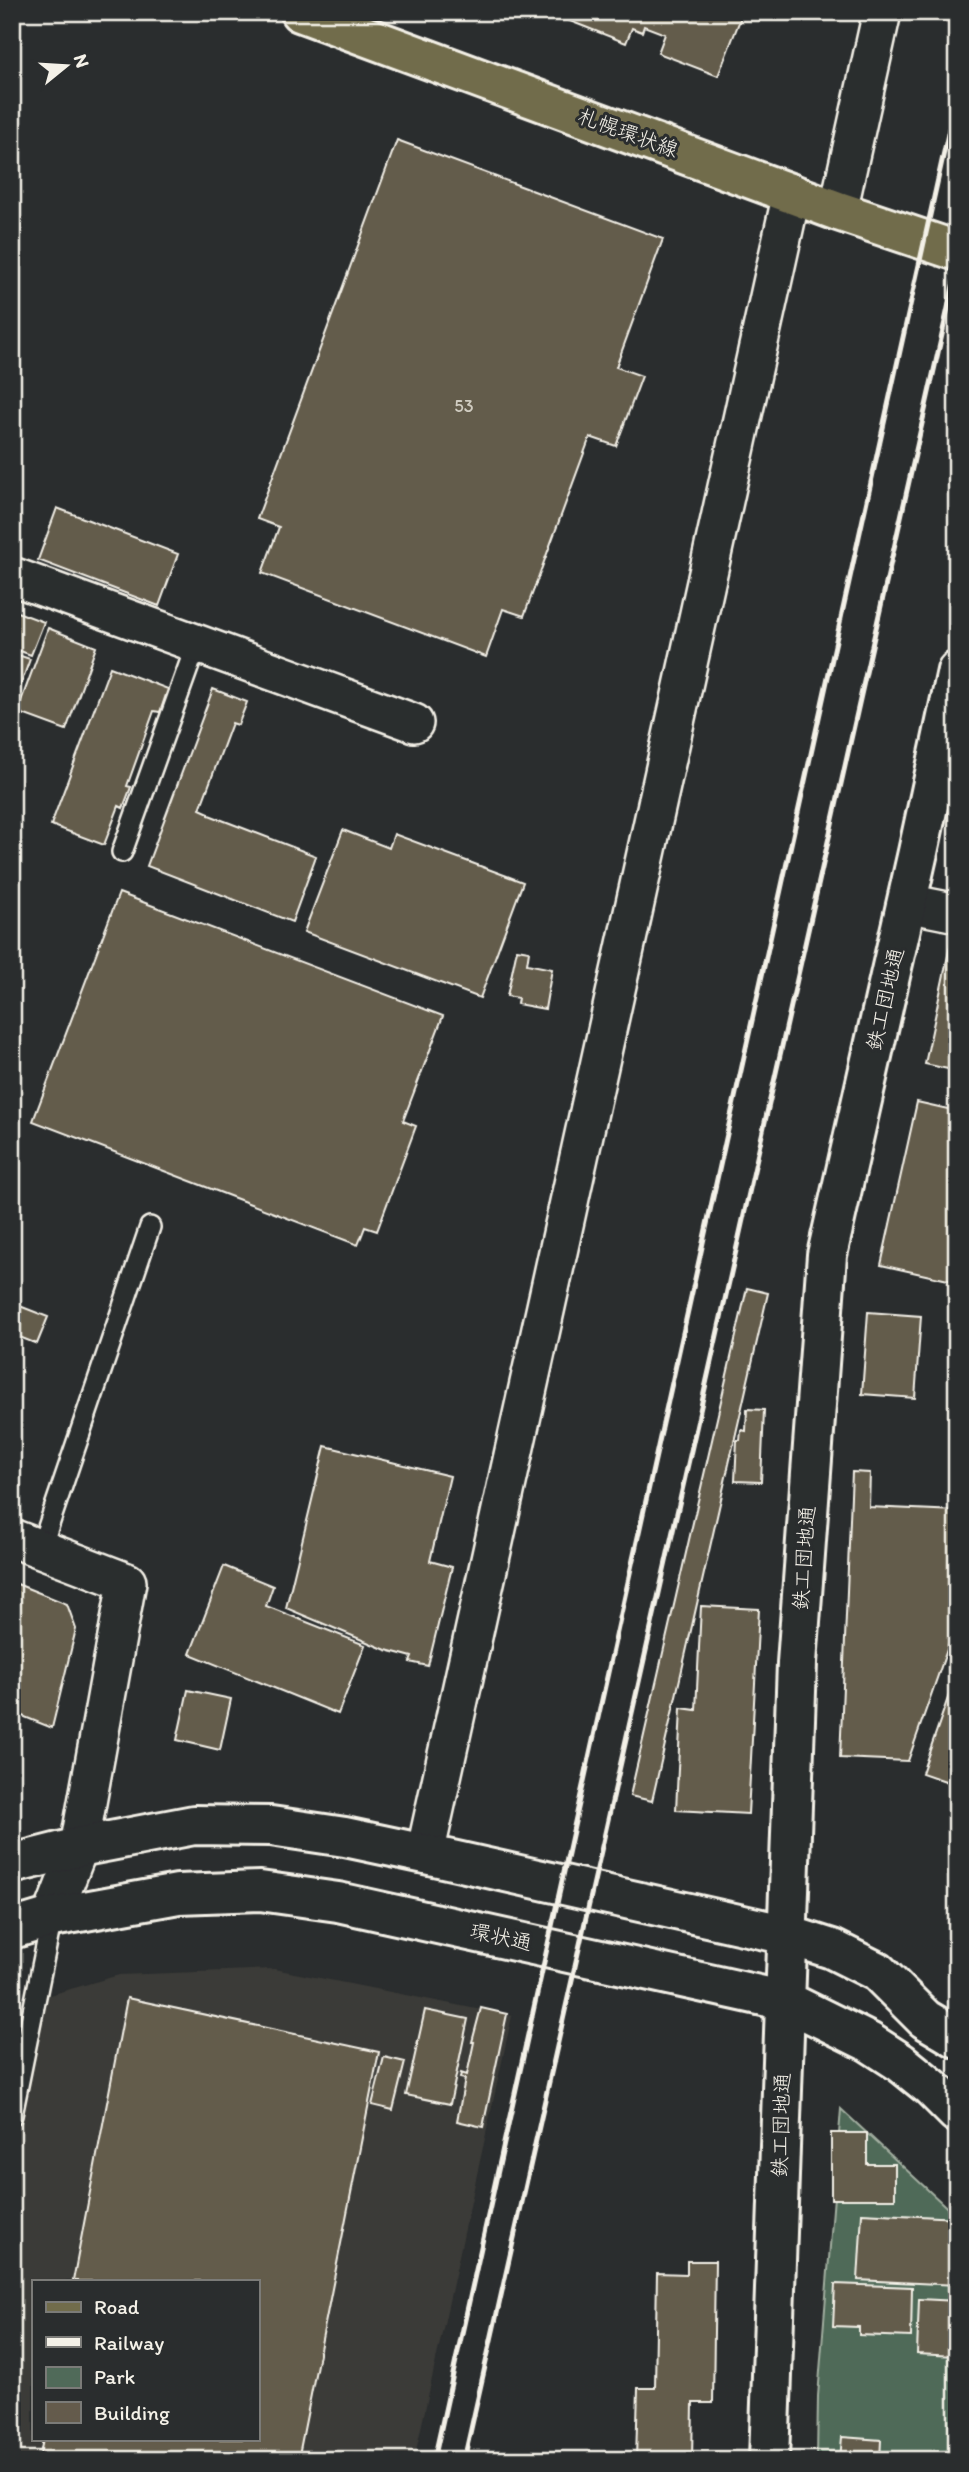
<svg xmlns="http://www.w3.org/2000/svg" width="969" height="2472" font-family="Itim,'Klee One',sans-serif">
  <rect width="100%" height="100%" fill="#2a2d2e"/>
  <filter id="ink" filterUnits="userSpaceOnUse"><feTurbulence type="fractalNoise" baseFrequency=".0143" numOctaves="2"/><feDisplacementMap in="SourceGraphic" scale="14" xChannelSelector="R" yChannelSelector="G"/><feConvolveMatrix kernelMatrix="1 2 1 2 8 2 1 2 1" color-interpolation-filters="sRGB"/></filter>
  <g filter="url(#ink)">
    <path fill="#3b3b37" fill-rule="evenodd" d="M274,1969L512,2016L414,2460H12V2006L119,1975ZM33,2281H257V2439H33Z"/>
    <path fill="#506a59" stroke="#a2aea0" stroke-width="2" d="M841,2109L957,2217V2460H817L818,2396Z"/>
    <path fill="#645b4c" stroke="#f4f1e8" stroke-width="2" d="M547,12H743L718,76L658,53L665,34L644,26L642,32L632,28L626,43Z
      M12,39L20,41L12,62Z
      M397,140L663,239L616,367L642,376L616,446L590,437L524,616L503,609L486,657L262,573L279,527L257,519Z
      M57,508L178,554L159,606L38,560Z
      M12,610L44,622L31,655L12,648Z
      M48,628L96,647L66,730L17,712Z
      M12,653L30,659L18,692L12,690Z
      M110,667L168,689L160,712L154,711L127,786L131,787L123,808L119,806L104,845L51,825Z
      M213,689L247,702L238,725L232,723L200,809L209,813V815L316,856L292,922L147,866Z
      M343,830L389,848L394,834L523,882L480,998L304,932Z
      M119,893L443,1016L403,1121L416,1126L377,1231L365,1227L358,1245L33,1121Z
      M954,927L957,928V1071L925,1064Z
      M517,949L529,951L527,964L552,969L545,1009L517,1004L518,998L507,996Z
      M917,1102L957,1111V1282L881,1265Z
      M747,1288L768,1293L652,1801L630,1796Z
      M12,1303L48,1317L37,1344L12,1334Z
      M868,1312L921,1316L915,1398L862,1394Z
      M747,1409L764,1410L761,1482L735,1481L737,1440H740L741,1430L746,1431Z
      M325,1446L450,1476L430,1561L452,1567L428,1666L410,1662L412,1657L386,1650L286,1608Z
      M852,1472L870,1473L869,1507L957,1511V1621L908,1761L840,1758Z
      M224,1566L273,1586L266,1606L365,1645L338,1714L190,1654Z
      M12,1582L67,1604L76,1629L52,1728L15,1713L12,1718Z
      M701,1606L759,1609L748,1814L676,1810L681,1708L696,1710Z
      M957,1672V1785L922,1773Z
      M188,1690L231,1699L220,1750L177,1740Z
      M127,1998L379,2052L298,2460H39L43,2439H257V2281H73Z
      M481,2008L507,2014L483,2127L457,2121L465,2079L460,2078L461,2073L467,2075L474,2042H472Z
      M425,2010L468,2019L450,2104L406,2095Z
      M384,2057L405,2062L393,2110L372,2105Z
      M831,2133H867V2164H895V2199H831Z
      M862,2213L957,2218V2285L858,2280Z
      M687,2261H715L713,2403H693L692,2460H636L638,2388H655L657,2273L687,2274Z
      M835,2284L912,2287L911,2337L859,2335V2327L833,2326Z
      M919,2299L957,2301L955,2356L917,2354Z
      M842,2437L881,2440L880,2460H840Z"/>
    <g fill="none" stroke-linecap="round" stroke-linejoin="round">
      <g stroke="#f4f1e8" stroke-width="24">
        <path id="service" d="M122,852L197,643
          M41,1548L150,1227
          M12,2115L52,1917"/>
      </g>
      <g stroke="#f4f1e8" stroke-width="42">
        <path id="minor" d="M838,211L882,12
          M12,576L414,723
          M907,903L957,913
          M12,1538L127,1582L79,1847L52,1917
          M425,1854L792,193"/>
      </g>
      <g stroke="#f4f1e8" stroke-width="44">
        <path id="tertiary" d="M12,1864L79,1847L194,1825L271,1826L345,1837L425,1854L788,1935L832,1949L878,1972L925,2019L957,2038
          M12,1929L52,1917L178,1894L260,1891L338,1902L786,2001L869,2042L900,2062L931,2087L957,2113
          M769,2460L797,1663L827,1255L918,852L957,671"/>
      </g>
      <g stroke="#f4f1e8" stroke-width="44">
        <path id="primary" d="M300,12L838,211L957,251"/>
      </g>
      <use href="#service" stroke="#2a2d2e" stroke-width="19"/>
      <use href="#minor" stroke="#2a2d2e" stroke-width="37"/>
      <use href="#tertiary" stroke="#2a2d2e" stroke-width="38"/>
      <use href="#primary" stroke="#716c4b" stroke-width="38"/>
      <path stroke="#f4f1e8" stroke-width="5" d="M434,2460L957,93
        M464,2460L957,268"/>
    </g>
  </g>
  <g text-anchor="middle" stroke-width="6" stroke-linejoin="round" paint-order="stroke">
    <g font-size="18" fill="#d0ccc1">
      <text x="464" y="412">53</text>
    </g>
    <g font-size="21" fill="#f4f1e8" stroke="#2a2d2e">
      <text transform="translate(628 133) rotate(20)" y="7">札幌環状線</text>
      <text transform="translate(885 999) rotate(-77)" y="7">鉄工団地通</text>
      <text transform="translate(804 1558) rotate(-86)" y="7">鉄工団地通</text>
      <text transform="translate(501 1937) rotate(12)" y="7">環状通</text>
      <text transform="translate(781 2125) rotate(-88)" y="7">鉄工団地通</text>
    </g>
  </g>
  <rect width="969" height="2472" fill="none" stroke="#2a2d2e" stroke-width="42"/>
  <rect x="21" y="21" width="927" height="2430" fill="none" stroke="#f4f1e8" stroke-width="2.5" filter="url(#ink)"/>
  <rect x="32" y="2280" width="228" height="161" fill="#2a2d2e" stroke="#7b7b78" stroke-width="2"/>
  <rect x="46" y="2302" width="35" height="10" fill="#716c4b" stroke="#7b7b78" stroke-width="2"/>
  <text x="94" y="2314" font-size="21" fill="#f4f1e8">Road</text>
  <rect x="46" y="2337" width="35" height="10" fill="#f4f1e8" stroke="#7b7b78" stroke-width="2"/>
  <text x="94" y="2350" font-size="21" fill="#f4f1e8">Railway</text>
  <rect x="46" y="2367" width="35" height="21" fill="#506a59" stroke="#7b7b78" stroke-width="2"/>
  <text x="94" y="2384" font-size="21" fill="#f4f1e8">Park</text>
  <rect x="46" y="2402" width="35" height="21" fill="#645b4c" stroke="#7b7b78" stroke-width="2"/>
  <text x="94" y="2420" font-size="21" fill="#f4f1e8">Building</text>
  <g transform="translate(66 66) rotate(72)" stroke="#2a2d2e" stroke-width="5" paint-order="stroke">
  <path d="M0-5L12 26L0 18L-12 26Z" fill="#f4f1e8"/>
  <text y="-10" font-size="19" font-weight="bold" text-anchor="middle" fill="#f4f1e8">N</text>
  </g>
</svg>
